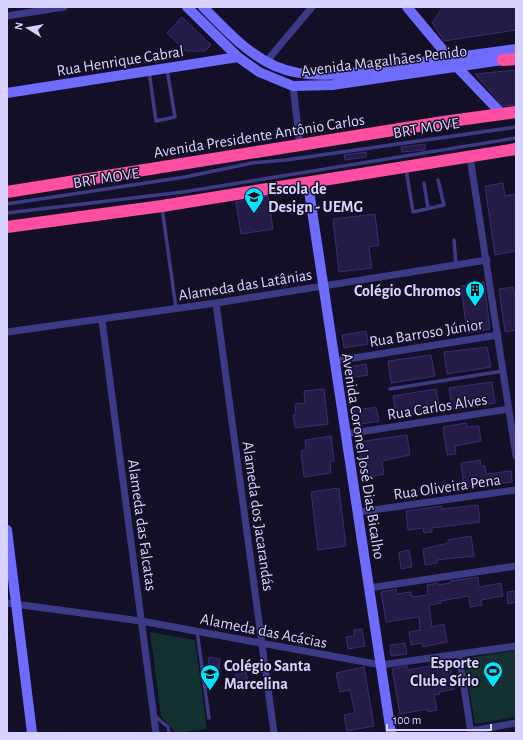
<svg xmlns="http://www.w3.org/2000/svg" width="523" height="740" font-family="'Alegreya Sans',sans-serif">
  <rect width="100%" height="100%" fill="#130f26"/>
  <path fill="#12302f" d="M150,632L195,640L207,729L176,733L161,716Z
    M516,650V717L475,724L464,659Z"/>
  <path fill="#241b47" stroke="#3b2d73" d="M443,7H516V30L444,41L432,23Z
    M182,17L211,45L205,51H186L167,33Z
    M516,70V105L503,106L475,74Z
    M426,144L425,150L402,152L401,147Z
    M366,152V157L345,160L344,155Z
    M503,183L505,196L515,194L516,251L495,255L485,186Z
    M268,196L273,229L241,234L236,202Z
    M375,214L379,245L369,247L372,268L339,272L333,219Z
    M484,282L490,329L467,333L461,286Z
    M513,287L516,299V330L505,332L499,289Z
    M366,331L368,344L344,348L342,335Z
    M487,347L491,367L447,374L444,352Z
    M431,355L435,376L391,383L388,361Z
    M366,364L368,375L350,378L348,367Z
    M492,382L495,403L452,409L449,388Z
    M324,389L328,424L295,428L293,415H296L295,404L305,403L304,391Z
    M436,389L440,411L396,417L393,396Z
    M376,407L379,421L355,425L352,411Z
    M466,423L467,427L479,426L481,441L455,446L456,454L447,455L443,427Z
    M407,435L410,455L382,461L384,474L364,478L358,442Z
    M331,436L334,461H330L331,473L304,477L301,451L306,450L305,440Z
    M480,460L481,466H485L486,474L511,471L512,482L464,487L461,463Z
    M339,488L346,546L318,550L311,492Z
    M478,505L480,522L432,528V532L424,533L423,528L408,530L406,511L442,506V509Z
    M471,536L474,556L437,560V563L425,565L423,549L448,543V540Z
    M409,550L412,567L401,569L399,552Z
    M478,577L479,587L501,583L503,596L481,600L482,605L470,607L469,596L440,601L441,603L429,605L432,627L444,624L447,642L423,647L422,643L411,645L409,632L420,630L419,617L386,622L381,592L396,589L397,594L411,592L412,597L428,595L427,585L438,583V585L450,583V581Z
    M516,591V602L508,604L507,592Z
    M362,629L365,646L348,649L346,637L354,636V630Z
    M405,643L407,654L391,656L390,645Z
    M209,657L220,659L219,669L208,667Z
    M435,665V667L450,665L454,689L439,692L440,694L434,695L437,710L428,712V709L400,714L392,669L407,666L408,670Z
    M364,667L374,726L347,731L344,715L355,713L350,690L340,692L336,673Z
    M246,672L248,682L236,685L235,675Z"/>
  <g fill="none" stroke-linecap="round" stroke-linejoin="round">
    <path stroke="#3d3a85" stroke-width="3.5" d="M149,71L156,121L175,117L167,69
      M406,169L413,212L444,205L438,180
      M424,183L428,208
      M7,204L185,177L252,163L286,160L516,127
      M162,208L176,308
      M7,213L183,192L516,138
      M454,240L456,265
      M390,389L503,371
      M197,631L209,718
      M155,716L168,727L169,733"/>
    <path stroke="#3d3a85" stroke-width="7" d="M7,16L64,7
      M266,62L312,7
      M293,86L300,146
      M470,157L516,456
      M216,303L274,733
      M102,320L156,733
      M7,332L216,303L487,260
      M335,361L498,335
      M346,434L509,409
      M358,512L516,490
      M369,588L516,566
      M7,603L141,621L381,665L516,646
      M459,655L471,733
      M471,731L516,723"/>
    <path stroke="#6f6bff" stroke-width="10" d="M187,7L238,57L259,72L293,86L332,85L509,59
      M203,7C225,29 246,53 275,66C316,84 365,70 407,64C444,59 480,54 516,49
      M407,7L457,67L502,114
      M7,93L238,57
      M308,184L391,733
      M7,530L32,733"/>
    <path stroke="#ff4fa3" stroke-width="12" d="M503,60L516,59
      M7,192L443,122L516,112
      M7,227L162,206L516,149"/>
  </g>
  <defs>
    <g id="university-pin" transform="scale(1)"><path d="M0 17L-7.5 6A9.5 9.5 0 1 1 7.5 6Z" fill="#00e5ff" stroke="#130f26"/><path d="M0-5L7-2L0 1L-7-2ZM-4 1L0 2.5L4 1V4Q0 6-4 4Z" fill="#111"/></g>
    <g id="building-pin" transform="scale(1)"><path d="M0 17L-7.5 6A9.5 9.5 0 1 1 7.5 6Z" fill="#00e5ff" stroke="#130f26"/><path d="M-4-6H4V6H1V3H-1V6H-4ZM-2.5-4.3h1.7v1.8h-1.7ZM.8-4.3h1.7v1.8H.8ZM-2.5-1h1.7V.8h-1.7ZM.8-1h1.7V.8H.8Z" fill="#111"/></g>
    <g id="stadium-pin" transform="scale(1)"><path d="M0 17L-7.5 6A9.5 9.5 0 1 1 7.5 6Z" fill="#00e5ff" stroke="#130f26"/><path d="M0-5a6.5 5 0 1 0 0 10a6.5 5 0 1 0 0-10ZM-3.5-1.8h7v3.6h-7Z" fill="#111"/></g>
    <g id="school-pin" transform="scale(1)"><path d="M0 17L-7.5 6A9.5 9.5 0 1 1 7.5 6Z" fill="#00e5ff" stroke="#130f26"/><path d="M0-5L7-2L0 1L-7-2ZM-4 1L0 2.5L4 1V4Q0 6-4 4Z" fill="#111"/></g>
  </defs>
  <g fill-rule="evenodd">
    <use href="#university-pin" x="254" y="197"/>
    <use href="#building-pin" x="475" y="290"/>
    <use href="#stadium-pin" x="493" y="671"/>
    <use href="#school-pin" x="210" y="674"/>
  </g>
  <g text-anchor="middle" stroke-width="3" stroke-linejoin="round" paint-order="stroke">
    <g font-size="16" fill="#d9d4ff" stroke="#130f26">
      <text transform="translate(120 60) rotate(-9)" y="6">Rua Henrique Cabral</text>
      <text transform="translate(384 60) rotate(-7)" y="6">Avenida Magalhães Penido</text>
      <text transform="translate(426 127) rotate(-9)" y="6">BRT MOVE</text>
      <text transform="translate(259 135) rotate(-9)" y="6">Avenida Presidente Antônio Carlos</text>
      <text transform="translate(106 177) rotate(-9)" y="6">BRT MOVE</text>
      <text transform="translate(245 284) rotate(-9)" y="6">Alameda das Latânias</text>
      <text transform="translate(426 332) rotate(-9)" y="6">Rua Barroso Júnior</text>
      <text transform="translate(437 406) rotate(-9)" y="6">Rua Carlos Alves</text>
      <text transform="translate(364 456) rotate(81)" y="6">Avenida Coronel José Dias Bicalho</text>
      <text transform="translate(447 486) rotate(-8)" y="6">Rua Oliveira Pena</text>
      <text transform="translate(259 516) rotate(82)" y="6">Alameda dos Jacarandás</text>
      <text transform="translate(143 525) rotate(82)" y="6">Alameda das Falcatas</text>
      <text transform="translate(264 630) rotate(11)" y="6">Alameda das Acácias</text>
    </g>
    <g font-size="16" font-weight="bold" fill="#d9d4ff" stroke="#130f26" text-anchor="start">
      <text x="268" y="194">Escola de<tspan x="268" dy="18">Design - UEMG</tspan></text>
      <text x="461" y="296" text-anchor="end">Colégio Chromos</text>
      <text x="479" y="668" text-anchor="end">Esporte<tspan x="479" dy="18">Clube Sírio</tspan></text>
      <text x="224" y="671">Colégio Santa<tspan x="224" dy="18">Marcelina</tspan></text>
    </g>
  </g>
  <rect width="523" height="740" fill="none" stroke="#d9d4ff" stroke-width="16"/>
  <g transform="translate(28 28) rotate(281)" stroke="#130f26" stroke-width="3" paint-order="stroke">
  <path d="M0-3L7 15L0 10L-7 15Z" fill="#d9d4ff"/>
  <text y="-6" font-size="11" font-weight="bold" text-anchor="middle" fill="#d9d4ff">N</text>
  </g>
  <path d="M387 724v6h104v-6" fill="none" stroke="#d9d4ff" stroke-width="2"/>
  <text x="393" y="724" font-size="12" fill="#d9d4ff" stroke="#130f26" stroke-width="3" paint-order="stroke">100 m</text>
</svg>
